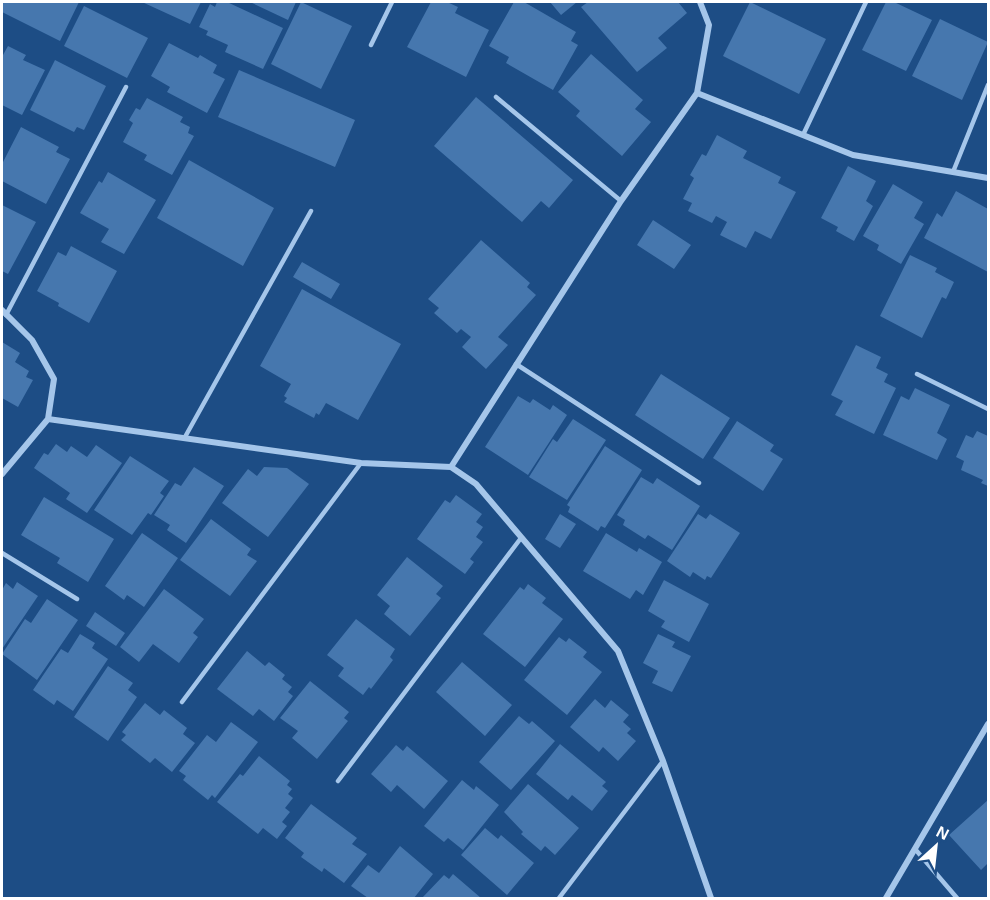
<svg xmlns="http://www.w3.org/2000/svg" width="990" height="900" font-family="Helvetica,sans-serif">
  <rect width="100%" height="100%" fill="#1d4d85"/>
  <path fill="#4677ae" d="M2,2H79L60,41L2,12Z
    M142,2H201L190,24Z
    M217,2H227L283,28L263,69L225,52L228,45L206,35L208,31L199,27L210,4L215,7Z
    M250,2H296L288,20Z
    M301,2L352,26L321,89L271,64Z
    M431,2H447L458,7L455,13L489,30L466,77L407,47Z
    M514,2H524L576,32L571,41L578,45L553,90L506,63L509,57L489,46Z
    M550,2H577L561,15Z
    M588,2H678L687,13L658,38L667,48L637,72L581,7Z
    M750,2L826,39L799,94L723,56Z
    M886,2H894L932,20L906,71L862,50Z
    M84,6L148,38L127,78L64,46Z
    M940,19L988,42L962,100L912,76Z
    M169,43L198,58L200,55L217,65L213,73L225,79L207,113L167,92L170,87L151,76Z
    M8,46L26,55L23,60L45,70L22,115L2,105V55H3Z
    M591,54L643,100L635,109L651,122L622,156L576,116L580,111L558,92Z
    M55,60L106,86L84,130L77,127L74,132L30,110Z
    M239,70L355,120L335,167L218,117Z
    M476,97L573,180L549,208L541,201L522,222L434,146Z
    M147,98L183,117L180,122L190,127L188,133L194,136L172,175L144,160L147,155L123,142L133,123L129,120L136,108L140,110Z
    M21,127L59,147L56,152L70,159L46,204L2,181V164Z
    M717,135L747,151L743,158L781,177L778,183L796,192L771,239L755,231L746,248L720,235L727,222L716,216L712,223L688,211L692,203L683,199L694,178L690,175L702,154L706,156Z
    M189,160L274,208L243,266L157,218Z
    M848,166L876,181L866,201L873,206L854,241L836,231L838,227L821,218Z
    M108,172L156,200L124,254L101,242L109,229L80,213L99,181L102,183Z
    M893,184L923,202L914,218L924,224L901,264L877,250L879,245L863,236Z
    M956,191L988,209V272L924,238L937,213L942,217Z
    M2,205L36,222L8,274L2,271Z
    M653,220L691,245L674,269L637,245Z
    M481,240L530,283L527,287L536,295L498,337L508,345L486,369L462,347L471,337L461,329L457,333L434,313L439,308L428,299Z
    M71,246L117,271L89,323L58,306L59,303L37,291L58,252L66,256Z
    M910,255L937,268L935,272L954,282L946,299L942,297L922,338L880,316Z
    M302,262L340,284L331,299L293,277Z
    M302,289L401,344L358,420L326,403L319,415L316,413L314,418L284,402L287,398L284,396L291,384L260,366Z
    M2,342L20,353L15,362L29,371L26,377L33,380L18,407L2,398Z
    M856,345L881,357L876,368L888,374L884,382L896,388L874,434L835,415L843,401L831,395Z
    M661,374L730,418L703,459L635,415Z
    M915,388L950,405L937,433L947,439L937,460L883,435L901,396L909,400Z
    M518,396L530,403L533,399L550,410L553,405L567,415L528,475L485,447Z
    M573,419L606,440L567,500L529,477L553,439L557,442Z
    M737,421L774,445L770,451L783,459L763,491L713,458Z
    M977,431L988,436V486L981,483L983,480L961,470L964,461L956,457L966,435L973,438Z
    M56,444L67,452L71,446L87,457L96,445L122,463L87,513L66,499L70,493L34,468L44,453L48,455Z
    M605,446L642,470L605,528L601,526L598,531L568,512L570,507L567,505Z
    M130,456L169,481L160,493L164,496L151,515L148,513L132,535L94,510Z
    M194,467L224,486L186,543L167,530L170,525L154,515L175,483L181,486Z
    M264,467L287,468L309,484L268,537L222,503L248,469L257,476Z
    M641,477L653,484L657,478L700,506L672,550L648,535L645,539L623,525L625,520L617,515Z
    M456,495L482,514L476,522L483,527L476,537L483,542L470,559L474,562L465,574L417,539L445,500L450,503Z
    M44,497L114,539L88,582L57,563L60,558L21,535Z
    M560,514L576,524L560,548L545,539Z
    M698,514L706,519L710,514L740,533L711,578L707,576L705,580L693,572L690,577L667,561Z
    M211,519L251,549L247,555L257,561L230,596L180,560Z
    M142,533L178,558L144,607L127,595L124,600L105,586Z
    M606,533L637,552L639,548L662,562L643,595L636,590L630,599L583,571Z
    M407,557L443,586L436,594L441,598L410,636L384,614L390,606L377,595Z
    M664,580L709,604L689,642L661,627L665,621L648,611Z
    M17,582L38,596L2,649V590L6,583L13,589Z
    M528,584L546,598L542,603L563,619L525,667L483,634L520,587L524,590Z
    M164,589L204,619L193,633L198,637L179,663L153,644L139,662L120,647Z
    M47,599L78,620L37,680L2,654L25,619L31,623Z
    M95,612L125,633L116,646L86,626Z
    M356,619L395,649L390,657L393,660L371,689L369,687L363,695L338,676L344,668L327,655Z
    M80,634L95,643L92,648L108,659L73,711L57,700L54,705L33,690L61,649L68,653Z
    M658,634L675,642L672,647L691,656L672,692L652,683L658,671L643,663Z
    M559,637L566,642L569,638L587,652L583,657L602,672L567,715L524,680Z
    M247,651L265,666L269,662L285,675L282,679L292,687L288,692L293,696L274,721L259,709L253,716L217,689Z
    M462,662L512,705L485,736L436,692Z
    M108,666L133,683L128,690L137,697L108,741L74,717Z
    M310,681L349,712L344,718L348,721L317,759L292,738L298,731L280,718Z
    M595,699L605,708L611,700L629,715L623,722L631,729L627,733L636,741L618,761L603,747L599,752L570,727Z
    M145,703L160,715L164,710L187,728L183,734L195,743L172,772L155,758L150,763L121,740L126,735L122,732Z
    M519,716L529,724L532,721L555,741L511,790L479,762Z
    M231,722L258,742L215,798L212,795L208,800L183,780L186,776L179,771L207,735L216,742Z
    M560,744L606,782L602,786L608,791L592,811L572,795L568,800L536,774Z
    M396,745L403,751L407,746L448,781L424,809L397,785L391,792L371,774Z
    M259,756L290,781L287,785L292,789L288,794L293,798L285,808L290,812L282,822L287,826L277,839L263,828L258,834L217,802L240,774L243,776Z
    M462,780L474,790L476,786L499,805L463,850L448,838L444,842L424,826Z
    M528,784L579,828L555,855L545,846L541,851L521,834L523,832L504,812Z
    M988,800V863L981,870L949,835Z
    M311,804L357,838L352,844L367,854L344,883L324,868L322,872L301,857L304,853L285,838Z
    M485,828L498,839L501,835L534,863L507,895L461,855Z
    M400,846L433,874L414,898H368L351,886L368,865L379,873Z
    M453,874L481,898H422L444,875L449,879Z"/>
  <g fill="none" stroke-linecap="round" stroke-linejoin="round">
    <path stroke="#a5c6ea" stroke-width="4.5" d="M371,45L392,2
      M496,97L621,201
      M803,135L866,2
      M953,172L988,85
      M6,315L126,87
      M516,364L699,483
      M917,374L988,409
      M185,437L311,211
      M2,553L77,599
      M182,702L361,463
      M338,781L521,538
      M915,849L957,898
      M559,898L663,761"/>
    <path stroke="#a5c6ea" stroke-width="6" d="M697,93L853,155L988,178
      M2,310L32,340L54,379L48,419L2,474
      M48,419L361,463L451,467L476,484L618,651L663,761L711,898
      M451,467L621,201L697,93L709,25L700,2
      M886,898L988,724"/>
  </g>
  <rect width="990" height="900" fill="none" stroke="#ffffff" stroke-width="6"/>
  <g transform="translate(936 846) rotate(27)" stroke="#1d4d85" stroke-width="4.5" paint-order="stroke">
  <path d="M0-4.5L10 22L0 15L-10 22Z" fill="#ffffff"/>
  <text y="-9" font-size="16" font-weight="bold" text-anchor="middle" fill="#ffffff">N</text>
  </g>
</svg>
